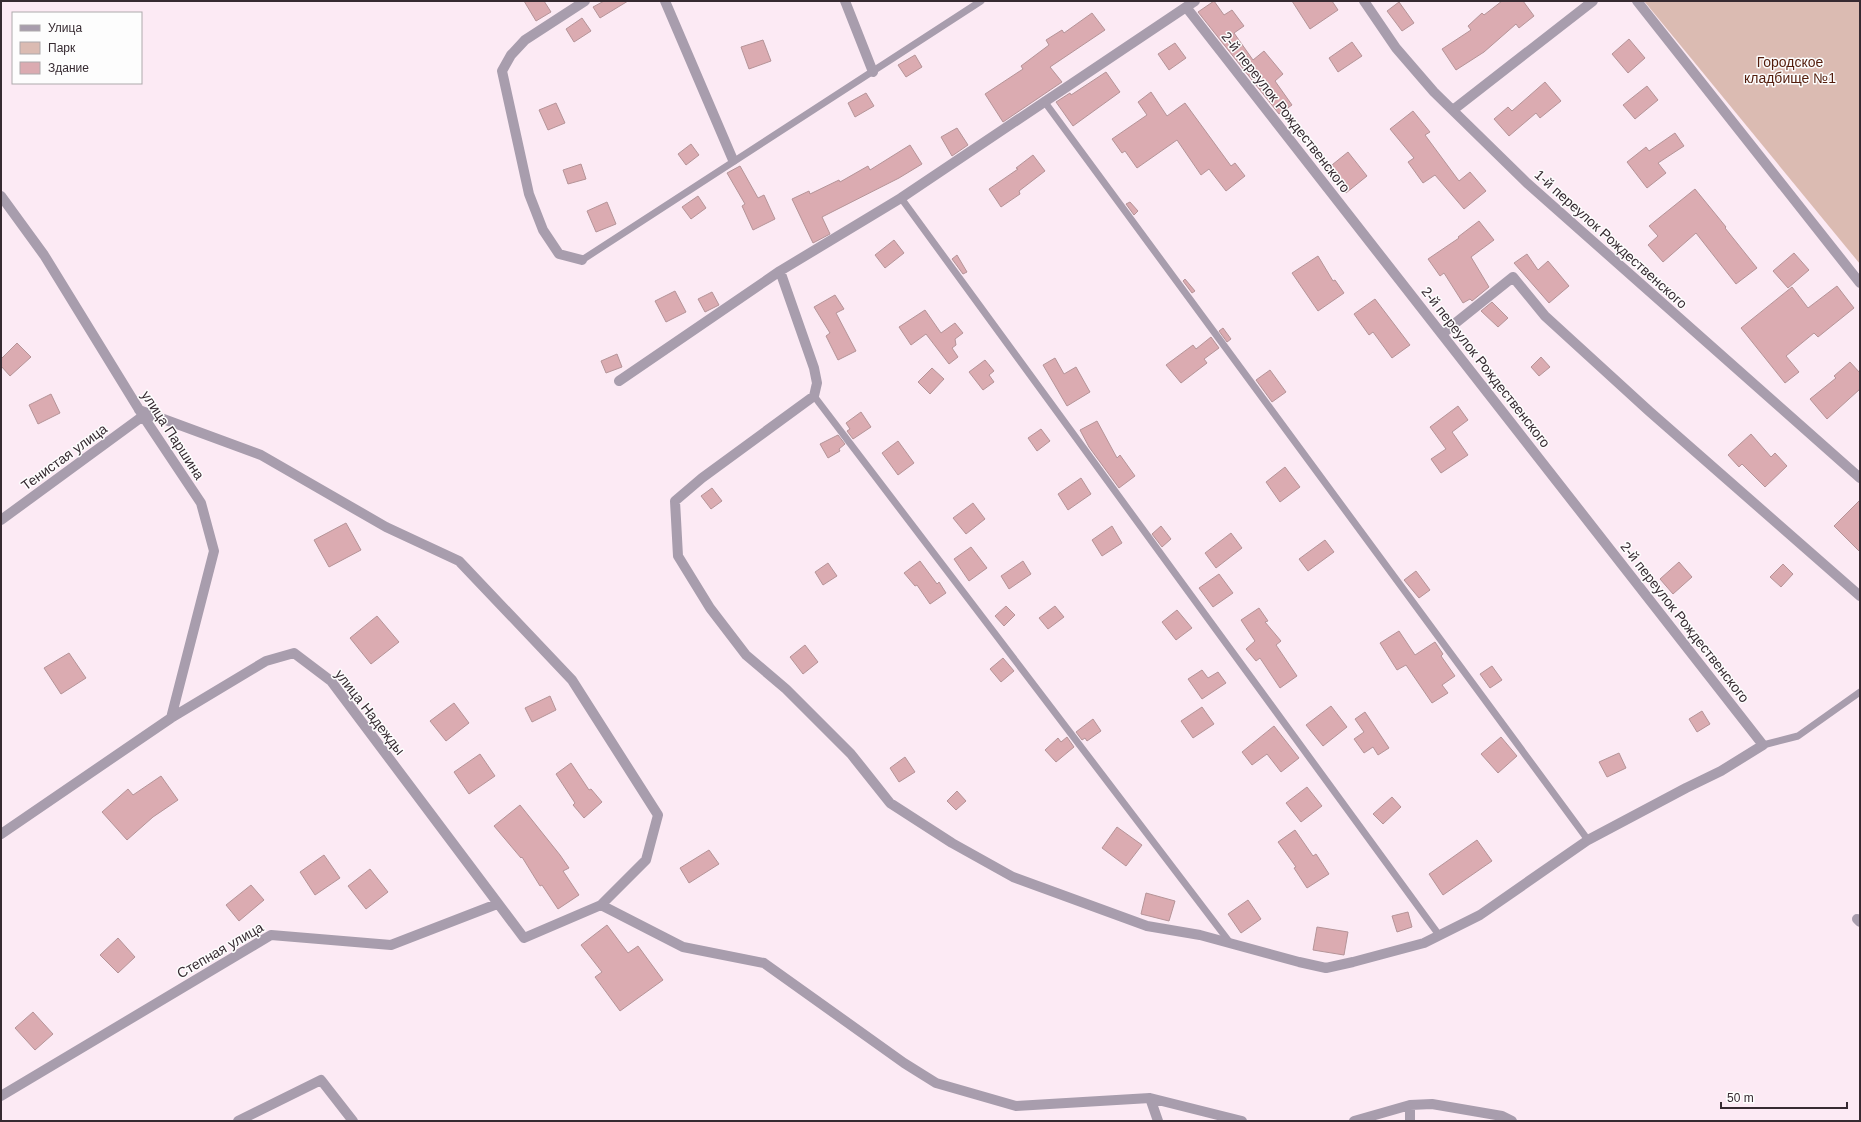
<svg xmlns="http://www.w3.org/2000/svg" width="1861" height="1122" font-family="Arial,sans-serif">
  <rect width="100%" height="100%" fill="#fceaf4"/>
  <path fill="#dbbbb2" d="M1644,1H1860V264Z"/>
  <path fill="#dbabb1" stroke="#b59498" d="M524,1H544L551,12L536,21Z
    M604,1H628L600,18L593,7Z
    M1214,1L1224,15L1232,10L1244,26L1234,33L1253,60L1264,51L1283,74L1275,81L1292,105L1279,114L1198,12Z
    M1292,1H1332L1338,10L1310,29Z
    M1502,1H1523L1534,16L1519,28L1516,24L1484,52L1456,70L1442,49L1471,30L1468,26L1482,13L1484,15Z
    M1399,2L1414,23L1402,31L1387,11Z
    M1092,13L1105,30L1050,67L1062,82L1003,122L985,94L1023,69L1021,66L1049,45L1046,40L1062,30L1064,33Z
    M582,18L591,31L574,42L566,29Z
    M1629,39L1645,58L1628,73L1612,54Z
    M763,40L771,61L749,69L741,47Z
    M1352,42L1362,56L1338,72L1329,58Z
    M1175,43L1186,58L1169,70L1158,54Z
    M915,55L922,67L906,77L898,65Z
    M1106,72L1120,92L1073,126L1056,102L1070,93L1071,95Z
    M1545,82L1561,101L1540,118L1536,113L1509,136L1494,119L1508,107L1512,111Z
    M1647,86L1658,100L1635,119L1623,105Z
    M1151,92L1167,116L1185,103L1231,166L1235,163L1245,176L1226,191L1209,169L1201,175L1177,140L1137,168L1125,151L1122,153L1112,139L1147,115L1138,102Z
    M866,93L874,106L855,117L848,103Z
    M556,103L565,123L548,130L539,110Z
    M1413,111L1430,132L1425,135L1459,181L1470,172L1486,191L1464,209L1435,175L1423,183L1408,162L1414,158L1390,129Z
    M957,128L968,145L952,156L941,137Z
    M1675,133L1684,146L1658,163L1666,173L1647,188L1627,162L1646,147L1649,151Z
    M691,144L699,155L686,165L678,154Z
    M910,145L922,164L899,178L822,217L830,234L813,243L792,199L809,191L810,194L839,180L840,182L868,166L870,170Z
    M1348,152L1367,176L1346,193L1327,169Z
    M1033,155L1045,171L1019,191L1020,194L1001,207L989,189L1018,169L1016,168Z
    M581,164L586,179L568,184L563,170Z
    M740,166L758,198L764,195L775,219L753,230L742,206L745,204L727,173Z
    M1695,189L1726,227L1725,228L1757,268L1736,284L1696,233L1663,262L1648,245L1658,236L1649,226Z
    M698,196L706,208L691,219L682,207Z
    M607,202L616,224L596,232L587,211Z
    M1130,202L1138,211L1134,215L1126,204Z
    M1479,221L1494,240L1471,257L1489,287L1472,301L1470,299L1463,303L1444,273L1440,276L1428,259L1459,238L1458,237Z
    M894,240L904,253L885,268L875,255Z
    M1794,253L1809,270L1788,288L1773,271Z
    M1527,254L1538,270L1548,261L1569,286L1549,303L1514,263Z
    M957,255L967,272L963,274L952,259Z
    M1318,256L1333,281L1335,280L1344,293L1318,311L1292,273Z
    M1185,279L1195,291L1192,293L1183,281Z
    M1837,286L1854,308L1818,337L1814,333L1786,356L1799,372L1785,383L1741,328L1792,287L1808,308Z
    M675,291L686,312L666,322L655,301Z
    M712,292L719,305L705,312L698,299Z
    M835,295L844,309L836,313L856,351L838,360L826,336L830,333L814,307Z
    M1375,299L1410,345L1392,358L1373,332L1369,335L1354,314Z
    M1492,302L1508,318L1498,327L1481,311Z
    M925,310L941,333L955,323L963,333L955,339L956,345L952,348L958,357L949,364L926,334L911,345L899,327Z
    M1223,328L1231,339L1227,342L1219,331Z
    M1211,337L1219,348L1204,359L1207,363L1181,383L1166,365L1193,345L1196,349Z
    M17,343L31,357L10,376L1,366V359Z
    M617,354L622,367L606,373L601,361Z
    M1541,357L1550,367L1539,376L1531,367Z
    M1055,358L1064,374L1076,367L1090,392L1067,406L1043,365Z
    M985,360L994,371L989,375L994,382L983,390L969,372Z
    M1850,362L1860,373V389L1827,419L1810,399L1836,378L1834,376Z
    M932,368L944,379L930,394L918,382Z
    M1270,370L1286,392L1272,402L1256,380Z
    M51,394L60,413L38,424L29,405Z
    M1458,406L1468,420L1452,432L1468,455L1441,473L1431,459L1446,449L1430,427Z
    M861,412L871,427L853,439L847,431L850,429L846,423Z
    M1097,421L1117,458L1120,455L1135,476L1119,488L1089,447L1080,430Z
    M1041,429L1050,441L1037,451L1028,438Z
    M1751,434L1771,457L1775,453L1787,466L1765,487L1742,464L1739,467L1728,455Z
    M838,435L845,444L839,449L840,451L828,458L820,444Z
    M898,441L914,463L898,475L882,453Z
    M1285,467L1300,487L1280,502L1266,482Z
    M1081,478L1091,494L1068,510L1058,494Z
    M712,488L722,501L711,509L701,496Z
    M1860,500V552L1834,526Z
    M973,503L985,519L966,534L953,518Z
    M346,523L361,550L329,567L314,540Z
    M1112,526L1122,543L1102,556L1092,540Z
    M1161,526L1171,539L1162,547L1152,534Z
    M1231,533L1242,548L1216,568L1205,553Z
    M1325,540L1334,552L1308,571L1299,559Z
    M971,547L987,568L969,581L954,559Z
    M920,561L937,584L939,582L946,593L930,604L917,585L915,586L904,573Z
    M1023,561L1031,574L1009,589L1001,576Z
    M1679,562L1692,577L1673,594L1660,579Z
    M828,563L837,576L823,585L815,572Z
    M1783,564L1793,574L1781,587L1770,577Z
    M1416,571L1430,590L1419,598L1404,580Z
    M1219,574L1233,593L1213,607L1199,588Z
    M1006,606L1015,615L1004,626L995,616Z
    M1055,606L1064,617L1048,629L1039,618Z
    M1259,608L1268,621L1265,622L1281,641L1276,645L1297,676L1280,688L1260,658L1256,661L1246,649L1255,641L1241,620Z
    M1177,610L1192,628L1176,640L1162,622Z
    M377,616L399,642L371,664L350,638Z
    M1399,631L1415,655L1435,642L1443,654L1441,656L1455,676L1442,685L1448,693L1432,703L1406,665L1397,670L1380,643Z
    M805,645L818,662L803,674L790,657Z
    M69,653L86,678L61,694L44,668Z
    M1003,658L1014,671L1001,682L990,669Z
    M1492,666L1502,680L1490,688L1480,674Z
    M1202,670L1208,678L1218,672L1226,683L1202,699L1188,679Z
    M550,696L556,710L532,722L525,708Z
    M454,703L469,723L446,741L430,721Z
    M1331,706L1347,727L1323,746L1306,725Z
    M1202,707L1214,724L1193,738L1181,721Z
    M1702,711L1710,724L1697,732L1689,719Z
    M1365,712L1389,748L1378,755L1373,747L1364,753L1354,739L1364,732L1355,719Z
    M1093,719L1101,731L1087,741L1085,738L1082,740L1076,732Z
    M1274,726L1299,758L1281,772L1267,754L1252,765L1242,752Z
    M1067,737L1074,747L1056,762L1045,750L1058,738L1061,742Z
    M1501,737L1517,756L1498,773L1481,754Z
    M1619,753L1626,768L1607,777L1599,762Z
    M480,754L495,776L469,794L454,772Z
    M905,757L915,772L899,782L890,768Z
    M571,763L589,790L591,789L602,802L584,818L573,805L575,803L556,774Z
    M161,776L178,800L153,817L127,840L102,812L128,789L133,795Z
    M1307,787L1322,806L1301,822L1286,803Z
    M957,791L966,801L956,810L947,801Z
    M1392,797L1401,807L1383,824L1373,814Z
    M520,805L560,855L569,868L563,871L579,895L558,909L542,885L540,886L522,857L521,858L494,826Z
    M1117,827L1142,845L1126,866L1102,848Z
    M1295,830L1313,856L1316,854L1329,874L1307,888L1294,868L1296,867L1278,842Z
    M1477,840L1492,861L1443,895L1429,874Z
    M709,850L719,864L689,883L680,868Z
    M324,855L340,878L315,895L300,872Z
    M370,869L388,892L366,909L348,886Z
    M251,885L264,900L239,921L226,905Z
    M1146,893L1175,901L1169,921L1141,914Z
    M1248,900L1261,919L1241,933L1228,914Z
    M1408,912L1412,927L1397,932L1392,916Z
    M607,925L628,953L638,946L663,980L620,1011L595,977L602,972L581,945Z
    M1317,927L1348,932L1344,955L1313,950Z
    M118,938L135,957L118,973L100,955Z
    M33,1012L53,1034L35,1050L15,1028Z"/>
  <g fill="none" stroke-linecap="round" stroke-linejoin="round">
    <path stroke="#a89dad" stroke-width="7" d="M1044,101L1588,840
      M901,198L1439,935
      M582,260C714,173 848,88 981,1
      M814,396L1231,944
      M1763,745L1798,736L1860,692"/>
    <path stroke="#a89dad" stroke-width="10" d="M665,1L733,160
      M845,1L873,72
      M1364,1L1396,48L1434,92L1527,183L1860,478
      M1637,1L1860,283
      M1453,110L1593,1
      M1,196L44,255L143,416L201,503L214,551L171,718
      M582,260L559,254L543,230L529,194L502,71L511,55L525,40L585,1
      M780,271L814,368L817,383L814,396L702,478L675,501L678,556L710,608L746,655L786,689L851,754L890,803L952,843L1013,877L1147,926L1200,935L1299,962L1326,968L1353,962L1424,943L1480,915L1588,840L1686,788L1721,771L1763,745L1186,7
      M1443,333L1513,277L1545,316L1649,411L1860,596
      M619,381L780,271L901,198L1195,1
      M139,410L261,455L386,527L459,561L572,680L658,815L646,860L601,905
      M1,520L143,416
      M1,834L171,718L266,661L294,653L331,681L524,938L601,905L683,947L764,963L904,1063L936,1083L1016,1106L1150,1098L1242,1121
      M1857,919L1860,922
      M1,1096L271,935L391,945L497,904
      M1150,1098L1158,1121
      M238,1121L321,1080L353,1121
      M1354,1121L1410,1105L1432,1104L1502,1116L1512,1121
      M1410,1121V1105"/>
  </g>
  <g text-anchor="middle" stroke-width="3" stroke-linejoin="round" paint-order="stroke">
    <g font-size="14" fill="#541d0c" stroke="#fdfdfd">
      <text x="1790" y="67">Городское<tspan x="1790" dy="16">кладбище №1</tspan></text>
    </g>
    <g font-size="14" fill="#362a31" stroke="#fdfdfd">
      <text transform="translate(1286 112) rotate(52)" y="5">2-й переулок Рождественского</text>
      <text transform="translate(1611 239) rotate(42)" y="5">1-й переулок Рождественского</text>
      <text transform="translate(1486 367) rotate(52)" y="5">2-й переулок Рождественского</text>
      <text transform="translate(173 435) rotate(57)" y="5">улица Паршина</text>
      <text transform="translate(64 457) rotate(-36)" y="5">Тенистая улица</text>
      <text transform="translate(1685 622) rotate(52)" y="5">2-й переулок Рождественского</text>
      <text transform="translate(370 712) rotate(52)" y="5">улица Надежды</text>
      <text transform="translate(220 950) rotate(-30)" y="5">Степная улица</text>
    </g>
  </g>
  <rect width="1861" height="1122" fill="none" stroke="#362a31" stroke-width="4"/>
  <rect x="12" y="12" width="130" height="72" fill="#fdfdfd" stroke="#ada9ab"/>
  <rect x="20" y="25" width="20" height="6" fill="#a89dad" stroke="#ada9ab"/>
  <text x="48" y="32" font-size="12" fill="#362a31">Улица</text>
  <rect x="20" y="42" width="20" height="12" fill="#dbbbb2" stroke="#ada9ab"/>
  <text x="48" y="52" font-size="12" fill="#362a31">Парк</text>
  <rect x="20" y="62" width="20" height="12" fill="#dbabb1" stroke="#ada9ab"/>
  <text x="48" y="72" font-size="12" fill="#362a31">Здание</text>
  <path d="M1721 1102v6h126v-6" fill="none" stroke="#362a31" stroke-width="2"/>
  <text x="1727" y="1102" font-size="12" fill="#362a31" stroke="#fdfdfd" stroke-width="3" paint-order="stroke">50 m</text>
</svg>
